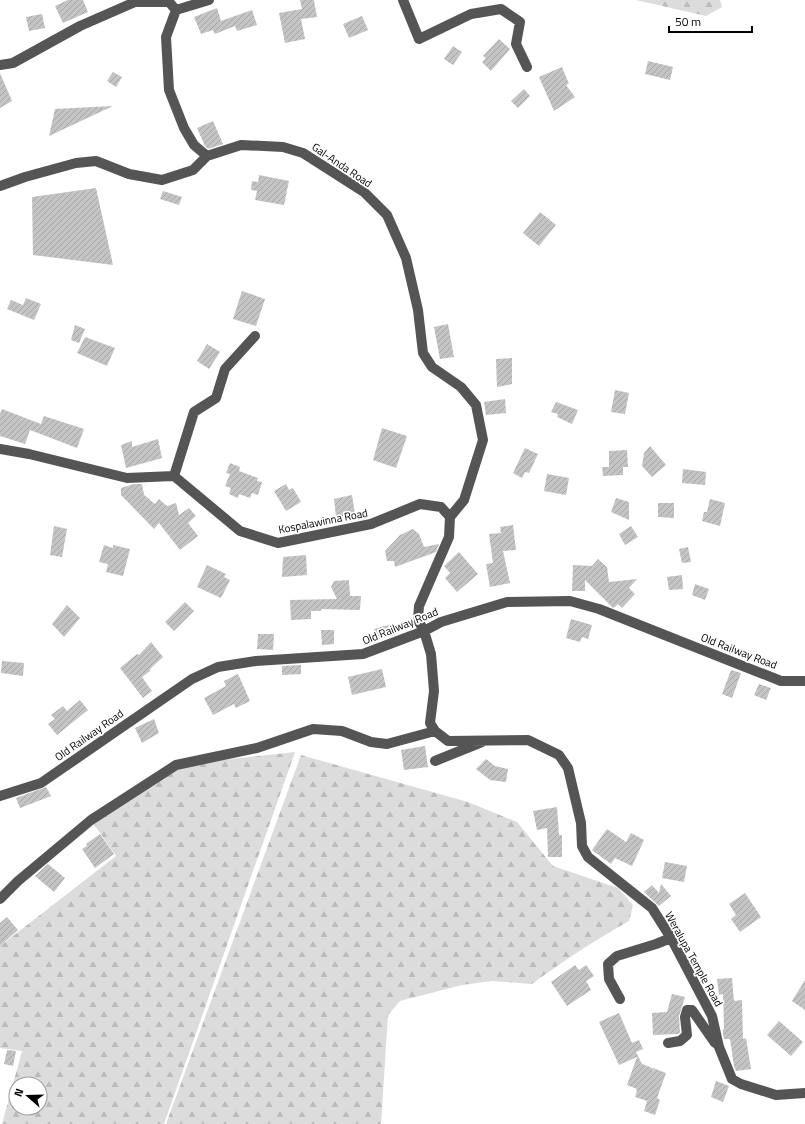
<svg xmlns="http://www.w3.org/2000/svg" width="805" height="1124" font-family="'Titillium Web',sans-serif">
  <defs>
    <pattern id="forest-firs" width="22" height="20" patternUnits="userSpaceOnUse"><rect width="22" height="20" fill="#dcdcdc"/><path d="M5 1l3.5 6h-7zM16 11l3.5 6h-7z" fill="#bbb"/></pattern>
    <pattern id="building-hatch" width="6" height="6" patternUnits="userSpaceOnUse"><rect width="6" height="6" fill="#c4c4c4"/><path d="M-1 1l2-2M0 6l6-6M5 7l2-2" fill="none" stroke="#a7a7a7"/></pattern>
  </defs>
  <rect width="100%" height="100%" fill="#fff"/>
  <path fill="url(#forest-firs)" fill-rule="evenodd" d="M636,0H720L722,7L706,16Z
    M295,752L164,1124H2L22,1051L0,1048V946L116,856L91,820L176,765ZM16,1084H40V1108H16Z
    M301,755L468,802L517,822L553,866L618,888L633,905L629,921C595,940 563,961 532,984L492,981L462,985L400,1001L388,1015L381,1124H166Z"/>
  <path fill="url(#building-hatch)" d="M68,0H83L88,12L63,23L55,6Z
    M300,0H314L317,17L301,19L305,39L285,43L279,13L302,9Z
    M217,8L221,21L252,10L257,25L237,31L235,26L215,34L213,30L201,34L194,17Z
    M42,14L45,28L29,31L26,17Z
    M362,16L368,30L349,38L343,24Z
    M499,39L510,49L491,71L482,62L486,58L483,56Z
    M453,46L462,52L453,65L444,59Z
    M648,61L673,67L670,80L645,74Z
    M562,67L569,84L566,85L575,97L554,111L539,77Z
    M113,72L122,77L116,87L107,81Z
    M0,73L12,101L0,108Z
    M524,89L530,96L518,108L511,101Z
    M113,106L49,136L55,109Z
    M213,121L223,144L208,149L205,146L197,128Z
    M259,175L289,181L284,205L255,200L257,191L251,190L252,181L258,182Z
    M96,188L113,265L33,255L32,197Z
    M163,191L182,197L179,205L160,199Z
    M540,212L556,225L539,246L523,233Z
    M242,291L265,299L256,326L233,319Z
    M26,298L41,304L34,320L7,309L11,300L23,305Z
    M448,324L454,357L440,359L434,327Z
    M75,325L85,329L79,343L71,340Z
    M85,337L115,348L107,366L77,353Z
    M207,344L220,352L209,369L197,361Z
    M512,358V384L497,387L496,359Z
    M615,390L629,393L625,414L611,412Z
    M505,399L506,413L486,415L484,402Z
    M556,402L578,410L572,424L557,417L558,414L551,412Z
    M2,409L41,424L44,416L84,429L77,448L30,430L25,444L0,436V414Z
    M382,428L407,436L396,468L373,460Z
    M158,439L162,458L126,468L121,445L132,441V447Z
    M650,446L666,465L652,477L642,466L644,453Z
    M525,448L538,454L529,473L525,472L522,478L513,473Z
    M627,450L628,467H623V475L603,476L602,467H609V451Z
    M230,463L240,467L239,471L258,478L257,481L262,482L258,495L252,493L250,498L239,494L238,498L229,494L231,488L225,486L230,474L226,473Z
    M683,469L706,472L705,485L682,483Z
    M547,474L569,478L566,495L544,491Z
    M134,484H142L144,495L155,504L159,499L167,506L176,503L179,515L189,508L196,516L188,523L198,536L180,550L159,523L154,529L121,495V488Z
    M286,484L289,490L293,488L301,502L286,511L274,491Z
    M352,495L355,514L336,517L334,499Z
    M616,498L629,502V520L611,512Z
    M710,499L725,503L720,526L702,521L704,512H707Z
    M658,503H674V518L658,517Z
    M513,525L516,550L503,551L510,583L490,587L486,564L493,563L489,534L501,533L500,527Z
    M54,526L67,529L62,557L50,555Z
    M631,526L638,537L625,545L619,534Z
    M413,529L419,534L424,547L439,544L436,552L395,567L394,561H387L385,551L400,535Z
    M104,545L113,548V545L130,549L123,576L106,572L108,564L99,562Z
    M688,547L691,562L682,563L679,549Z
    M459,552L478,574L457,592L445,578L450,573L444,566Z
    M306,555L307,575L282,577L283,557Z
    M598,559L607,567L609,582L637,579L629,588L635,594L622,608L618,604L614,608L612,607L585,580V591H572L573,565L592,566Z
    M207,565L226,574L224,577L230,580L221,598L197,587Z
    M682,575L683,589L669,590L667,577Z
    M349,580L350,596H361L360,610L321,609V611H311V619L291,620L290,600L337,599L331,587L334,581Z
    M695,584L709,589L705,600L692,595Z
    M185,602L194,611L174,631L165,622Z
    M67,605L80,618L64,637L52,624Z
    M571,619L592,625L588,639L582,637L580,642L566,638Z
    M392,624L395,635L376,640L374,629Z
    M321,630H334V644L322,645Z
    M258,634H274L273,650L257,649Z
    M151,642L163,657L150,669V671L142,677L152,691L143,698L120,668L137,654L139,655Z
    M2,661L24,663L23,676L1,673Z
    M301,665V674L282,675V666Z
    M382,669L386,687L352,695L348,677Z
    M731,670L741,673L732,698L722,694Z
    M238,674L250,701L236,708L234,704L213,715L204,698L226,686L224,681Z
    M759,684L771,688L766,700L754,695Z
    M80,700L88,710L57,735L48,724L55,719L51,715L63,706L67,711Z
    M154,719L159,733L142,743L135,728Z
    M425,746L428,767L404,770L401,750Z
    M486,759L495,766L508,769L506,782L490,780L476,769Z
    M46,787L51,796L20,808L16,798Z
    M557,807L559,835H562V857H548L547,828L537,830L533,811Z
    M607,829L626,842L631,833L644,840L632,866L615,858L611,864L592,850Z
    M100,834L114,854L95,868L82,849L87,846L86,844Z
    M665,862L687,866L684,882L662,878Z
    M48,864L65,878L54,892L35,876Z
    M661,884L671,896L659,906L644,892L652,885L659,893Z
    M745,893L761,917L740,932L731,919L736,915L729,904Z
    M7,917L18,930L0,946V923Z
    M575,965L579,970L586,965L594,976L586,981L591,990L567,1006L551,982Z
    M732,978L734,1001L742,1000L743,1039L746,1038L751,1069L736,1071L734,1066L730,1039H724L723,1034V1029H724L723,994L719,995L717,979Z
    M805,980V1010L792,1001Z
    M672,994L685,997L679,1016L680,1033L678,1034L653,1035L652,1013L667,1012Z
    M619,1013L632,1043L639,1040L643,1049L636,1052L642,1064L652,1068L654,1072L653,1068L666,1073L657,1098L660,1100L655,1115L644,1111L647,1101L635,1097L637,1091L636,1090L637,1089L627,1085L637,1057L619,1065L599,1022Z
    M779,1021L803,1042L791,1056L767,1035Z
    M7,1050L16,1051L13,1066L4,1064Z
    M716,1081L729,1086L723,1102L711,1097Z"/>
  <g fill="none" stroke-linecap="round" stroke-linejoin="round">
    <path stroke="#555" stroke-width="10" d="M403,0L419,39L471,14L501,9L520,22L516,44L527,67
      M176,10L166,37L169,90L184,128L194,145L207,156L241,145L283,147L303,153L364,192L387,215L406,258L418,310L423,353L432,367L461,387L476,405L483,440L464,500L450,517
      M176,10L209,0
      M0,65L13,63L80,26L135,2H169L176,10
      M0,186L25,177L76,163L96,161L129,174L162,180L193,170L207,156
      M0,449L29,454L127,478L174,476L240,531L278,543L371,524L420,504L441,507L450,517L449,537L419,606L418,620L424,631L431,654L434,691L430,723L435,731L448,741L528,740L559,755L568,768L581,823L582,846L588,857L652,908L671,938L712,1016L719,1047L732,1079L741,1084L776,1095L805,1093
      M174,476L194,412L216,398L225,369L255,336
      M435,761L482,742
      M0,796L41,783L192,679L218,667L256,661L363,654L424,631L441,622L507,602L570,601L599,609L781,681H805
      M0,899L18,881L91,820L176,765L257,748L313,729L342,731L371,742L387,744L435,731
      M620,999L609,979L608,964L617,956L656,944L671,938
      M668,1043L680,1041L687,1035L685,1017L687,1010H692L715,1043"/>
  </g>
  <g text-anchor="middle" stroke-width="3.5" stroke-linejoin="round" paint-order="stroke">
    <g font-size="11" fill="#000" stroke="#fff">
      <text transform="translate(342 165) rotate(34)" y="4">Gal-Anda Road</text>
      <text transform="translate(323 521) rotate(-11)" y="4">Kospalawinna Road</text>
      <text transform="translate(400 626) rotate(-22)" y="4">Old Railway Road</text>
      <text transform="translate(739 651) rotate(21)" y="4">Old Railway Road</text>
      <text transform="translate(89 735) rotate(-35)" y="4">Old Railway Road</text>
      <text transform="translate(694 959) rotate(61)" y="4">Weralupa Temple Road</text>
    </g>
  </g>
  <g transform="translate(28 1096) rotate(290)"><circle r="19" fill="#ffffff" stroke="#999999"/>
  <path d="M0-3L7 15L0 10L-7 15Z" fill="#000000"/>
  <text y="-6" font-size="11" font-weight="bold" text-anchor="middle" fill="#000000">N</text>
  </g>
  <path d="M669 26v6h83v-6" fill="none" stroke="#000000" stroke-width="2"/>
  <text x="675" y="26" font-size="12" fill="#000000" stroke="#ffffff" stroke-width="3" paint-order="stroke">50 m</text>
</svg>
